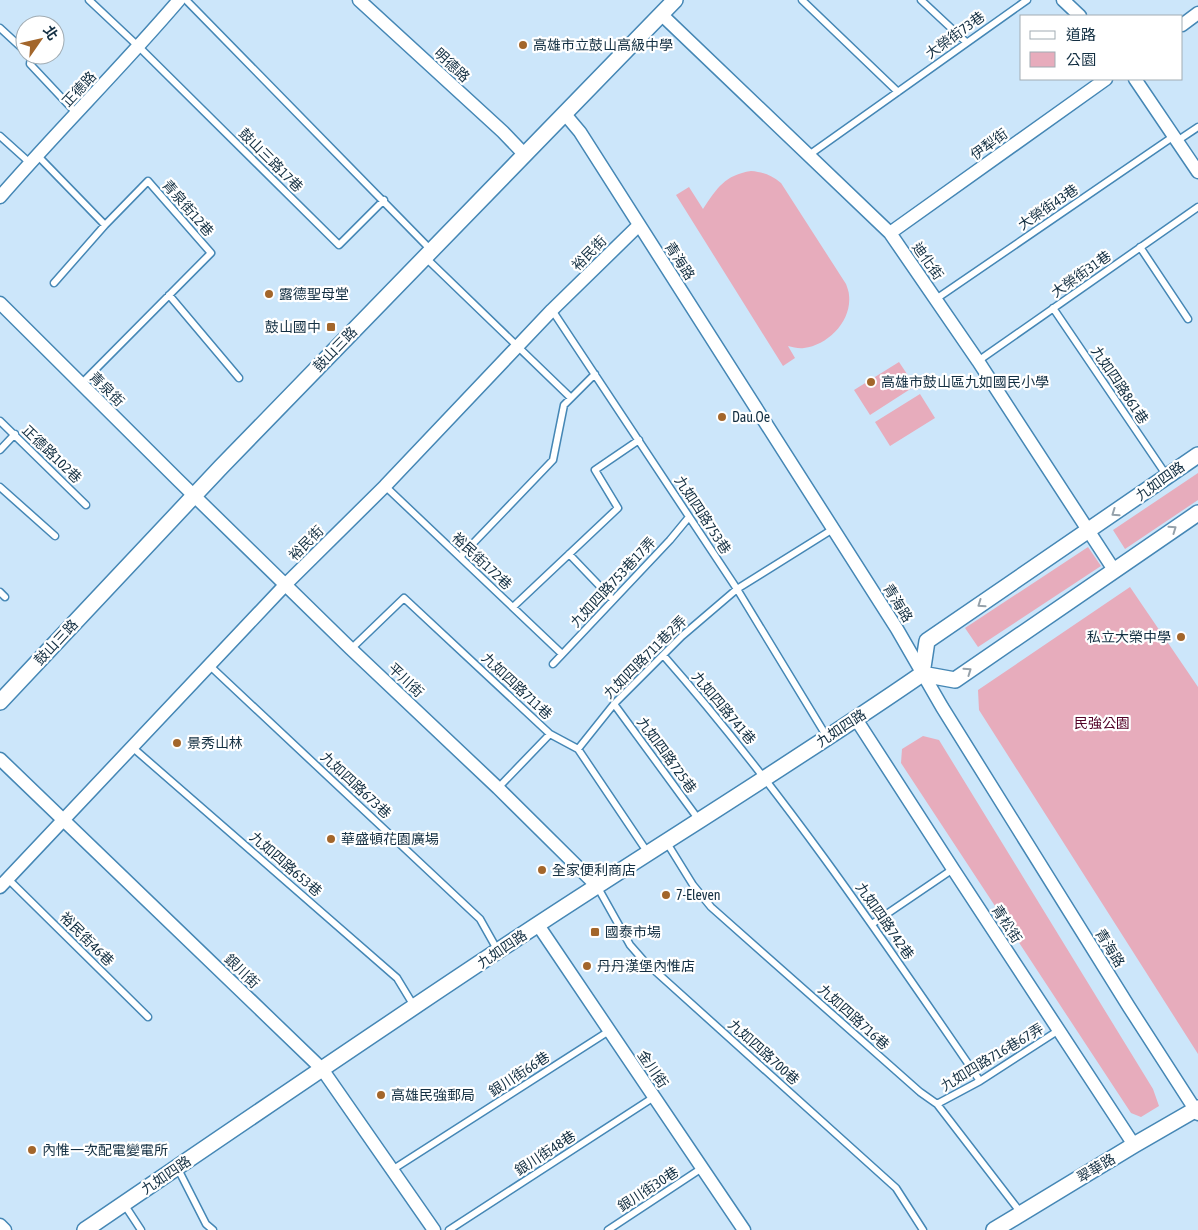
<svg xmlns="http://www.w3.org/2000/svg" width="1198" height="1230" font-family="'Asap Condensed','Noto Sans TC',sans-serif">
  <rect width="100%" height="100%" fill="#cce6fa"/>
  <path fill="#e7acbc" d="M751,171C763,172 771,175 781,183L846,284C847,287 849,292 849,295C852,321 828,345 804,348C799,349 793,347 788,346L795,358L783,366L676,195L689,187L703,209C717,188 725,175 751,171Z
    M899,362L915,386L870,415L854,390Z
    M920,394L935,418L890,446L875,422Z
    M1198,473V500L1125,549L1113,530Z
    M1088,547L1101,566L978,647L965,628Z
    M1130,587L1198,687V1054L979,710L978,690Z
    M923,736L939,740L1153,1089L1159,1106L1141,1117L1131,1113L901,763L902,749Z"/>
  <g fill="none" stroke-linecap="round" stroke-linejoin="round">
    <g stroke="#4587b5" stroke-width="9">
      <path id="service" d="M89,0L139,47L339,245L384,200
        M186,0L431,250
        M802,0L898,92
        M921,0L966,42
        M0,28L25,51
        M29,55L31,57L30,64L77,114
        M0,136L30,163
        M1177,141L1198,127
        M37,155L105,225L148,181L211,253L81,384
        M809,155L1027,0
        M1140,247L1188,319
        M426,258L571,398
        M54,283L105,225
        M169,295L239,378
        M936,299L1174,136
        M1053,308L1167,476
        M552,310L737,589L827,737
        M978,361L1198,207
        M0,421L86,505
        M0,450L15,434
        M385,486L562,654
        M0,487L55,536
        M569,554L613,600
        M460,557L553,460L564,405L595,374
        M0,592L5,597
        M513,607L618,508L595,470L639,440
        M351,649L404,598L550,734L578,749L648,853
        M663,655C780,788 880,935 980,1081
        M553,664L670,540L689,517
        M209,665L480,919L498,951
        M614,704L699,820
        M132,747L397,978L414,1006
        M578,749L614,704L682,636L737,589L833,529
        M498,788L550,734
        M667,843L693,885L711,907L920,1092L937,1104L1021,1213
        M8,879L148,1017
        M597,886L630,945L644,961L896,1188L923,1230
        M872,924L953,869
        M937,1104L980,1081L1059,1030
        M177,1167L206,1224L213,1230
        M392,1170L609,1031
        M124,1204L141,1230
        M449,1230L654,1097
        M608,1230L702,1168"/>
    </g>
    <g stroke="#4587b5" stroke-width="15">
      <path id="minor" d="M359,0L503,132L524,154
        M1063,0L1080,16
        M662,15L890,233L978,361L1114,570
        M1182,25L1198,13
        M1135,79L1198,172
        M564,113L580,132L897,629L942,707L1129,1007L1198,1114
        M0,197C58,130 121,68 179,0
        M890,233L1106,79
        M0,303L177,479L351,649L498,788L597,886
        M856,719L953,869L1134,1145
        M0,759L322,1069L434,1230
        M0,887L286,584L385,486L552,310L639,225
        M538,925L744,1230
        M0,1225L5,1230"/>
    </g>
    <g stroke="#4587b5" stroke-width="18">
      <path id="tertiary" d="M922,674L927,641L1198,455
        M0,702L221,467L675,0
        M85,1230C235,1128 385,1025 537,925C665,841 796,761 922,674L955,680L1198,513
        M994,1230L1134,1145L1198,1108"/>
    </g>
    <use href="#service" stroke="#fff" stroke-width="6"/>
    <use href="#minor" stroke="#fff" stroke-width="12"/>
    <use href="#tertiary" stroke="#fff" stroke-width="15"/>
  </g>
  <defs><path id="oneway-chevron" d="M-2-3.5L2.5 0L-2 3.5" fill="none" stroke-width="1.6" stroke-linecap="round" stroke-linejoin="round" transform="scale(1.25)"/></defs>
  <g stroke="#95a1aa">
    <use href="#oneway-chevron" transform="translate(1115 513) rotate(145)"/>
    <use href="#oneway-chevron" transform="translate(1173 529) rotate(-35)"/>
    <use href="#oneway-chevron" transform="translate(981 604) rotate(145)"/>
    <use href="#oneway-chevron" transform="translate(968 671) rotate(-35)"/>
  </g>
  <g fill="#a3662b" stroke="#fff" stroke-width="2">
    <circle cx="523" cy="45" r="5"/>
    <circle cx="269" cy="294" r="5"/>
    <rect x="326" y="322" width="10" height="10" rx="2.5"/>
    <circle cx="871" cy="382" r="5"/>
    <circle cx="722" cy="417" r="5"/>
    <circle cx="1181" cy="637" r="5"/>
    <circle cx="177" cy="743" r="5"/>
    <circle cx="331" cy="839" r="5"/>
    <circle cx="542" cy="870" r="5"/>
    <circle cx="666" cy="895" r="5"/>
    <rect x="590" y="927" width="10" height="10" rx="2.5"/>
    <circle cx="587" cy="966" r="5"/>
    <circle cx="381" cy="1095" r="5"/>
    <circle cx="32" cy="1150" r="5"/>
  </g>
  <g text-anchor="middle" stroke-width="4.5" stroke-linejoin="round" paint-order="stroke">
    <g font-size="14" fill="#132f42" stroke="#fff">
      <text transform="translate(955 35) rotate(-36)" y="5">大榮街73巷</text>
      <text transform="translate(452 65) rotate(43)" y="5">明德路</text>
      <text transform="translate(79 89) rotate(-47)" y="5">正德路</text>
      <text transform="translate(989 144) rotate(-36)" y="5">伊犁街</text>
      <text transform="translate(271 160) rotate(45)" y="5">鼓山三路17巷</text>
      <text transform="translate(1048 207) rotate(-34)" y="5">大榮街43巷</text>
      <text transform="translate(188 208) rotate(49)" y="5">青泉街12巷</text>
      <text transform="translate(589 253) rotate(-45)" y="5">裕民街</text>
      <text transform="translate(680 261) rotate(57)" y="5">青海路</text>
      <text transform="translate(928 261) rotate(55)" y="5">迪化街</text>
      <text transform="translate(1081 274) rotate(-35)" y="5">大榮街31巷</text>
      <text transform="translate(335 349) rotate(-46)" y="5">鼓山三路</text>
      <text transform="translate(1120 385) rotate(56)" y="5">九如四路861巷</text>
      <text transform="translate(107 389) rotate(45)" y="5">青泉街</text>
      <text transform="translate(52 454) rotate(44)" y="5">正德路102巷</text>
      <text transform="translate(1160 481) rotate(-35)" y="5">九如四路</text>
      <text transform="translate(703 515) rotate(57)" y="5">九如四路753巷</text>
      <text transform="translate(306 543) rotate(-45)" y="5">裕民街</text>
      <text transform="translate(482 561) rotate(43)" y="5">裕民街172巷</text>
      <text transform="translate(613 582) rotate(-47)" y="5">九如四路753巷17弄</text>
      <text transform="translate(898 603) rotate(58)" y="5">青海路</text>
      <text transform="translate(56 642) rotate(-47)" y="5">鼓山三路</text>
      <text transform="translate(645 657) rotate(-45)" y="5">九如四路711巷2弄</text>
      <text transform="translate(406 680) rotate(43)" y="5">平川街</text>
      <text transform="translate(517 686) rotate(43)" y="5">九如四路711巷</text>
      <text transform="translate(724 708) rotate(50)" y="5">九如四路741巷</text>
      <text transform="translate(841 728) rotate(-33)" y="5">九如四路</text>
      <text transform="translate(667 755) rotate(54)" y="5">九如四路725巷</text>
      <text transform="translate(356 785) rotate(43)" y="5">九如四路673巷</text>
      <text transform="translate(286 864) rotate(41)" y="5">九如四路653巷</text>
      <text transform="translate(885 921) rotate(55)" y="5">九如四路742巷</text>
      <text transform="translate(1007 924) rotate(57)" y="5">青松街</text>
      <text transform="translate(87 939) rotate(45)" y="5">裕民街46巷</text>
      <text transform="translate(1110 948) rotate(58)" y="5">青海路</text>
      <text transform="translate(502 949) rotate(-34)" y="5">九如四路</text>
      <text transform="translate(242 971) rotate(44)" y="5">銀川街</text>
      <text transform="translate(854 1017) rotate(42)" y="5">九如四路716巷</text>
      <text transform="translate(764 1052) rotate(42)" y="5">九如四路700巷</text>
      <text transform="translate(992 1057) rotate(-31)" y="5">九如四路716巷67弄</text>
      <text transform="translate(653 1069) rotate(56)" y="5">金川街</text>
      <text transform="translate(519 1074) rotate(-33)" y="5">銀川街66巷</text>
      <text transform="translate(545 1153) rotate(-33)" y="5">銀川街48巷</text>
      <text transform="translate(1096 1168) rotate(-31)" y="5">翠華路</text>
      <text transform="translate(166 1175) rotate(-34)" y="5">九如四路</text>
      <text transform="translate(648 1189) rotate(-33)" y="5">銀川街30巷</text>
    </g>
    <g font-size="14" fill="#132f42" stroke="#fff" text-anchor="start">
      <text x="533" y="50">高雄市立鼓山高級中學</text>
      <text x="279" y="299">露德聖母堂</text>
      <text x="321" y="332" text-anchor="end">鼓山國中</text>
      <text x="881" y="387">高雄市鼓山區九如國民小學</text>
      <text x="732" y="422">Dau.Oe</text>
      <text x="1171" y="642" text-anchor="end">私立大榮中學</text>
      <text x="187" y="748">景秀山林</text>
      <text x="341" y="844">華盛頓花園廣場</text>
      <text x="552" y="875">全家便利商店</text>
      <text x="676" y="900">7-Eleven</text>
      <text x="605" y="937">國泰市場</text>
      <text x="597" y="971">丹丹漢堡內惟店</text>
      <text x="391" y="1100">高雄民強郵局</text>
      <text x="42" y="1155">內惟一次配電變電所</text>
    </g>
    <g font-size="14" fill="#520227" stroke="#fff">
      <text x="1102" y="728">民強公園</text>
    </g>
  </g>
  <rect x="1020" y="15" width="162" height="65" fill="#ffffff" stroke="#a1acb3"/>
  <rect x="1030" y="31" width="25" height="8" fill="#ffffff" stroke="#a1acb3"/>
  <text x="1066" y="40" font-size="15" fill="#132f42">道路</text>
  <rect x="1030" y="52" width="25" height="15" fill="#e7acbc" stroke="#a1acb3"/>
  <text x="1066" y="65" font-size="15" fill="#132f42">公園</text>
  <g transform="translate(40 40) rotate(56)"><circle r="24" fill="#ffffff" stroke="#a1acb3"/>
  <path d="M0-4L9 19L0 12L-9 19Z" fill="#a3662b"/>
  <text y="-8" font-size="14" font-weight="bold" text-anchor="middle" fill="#132f42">北</text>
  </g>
</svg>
